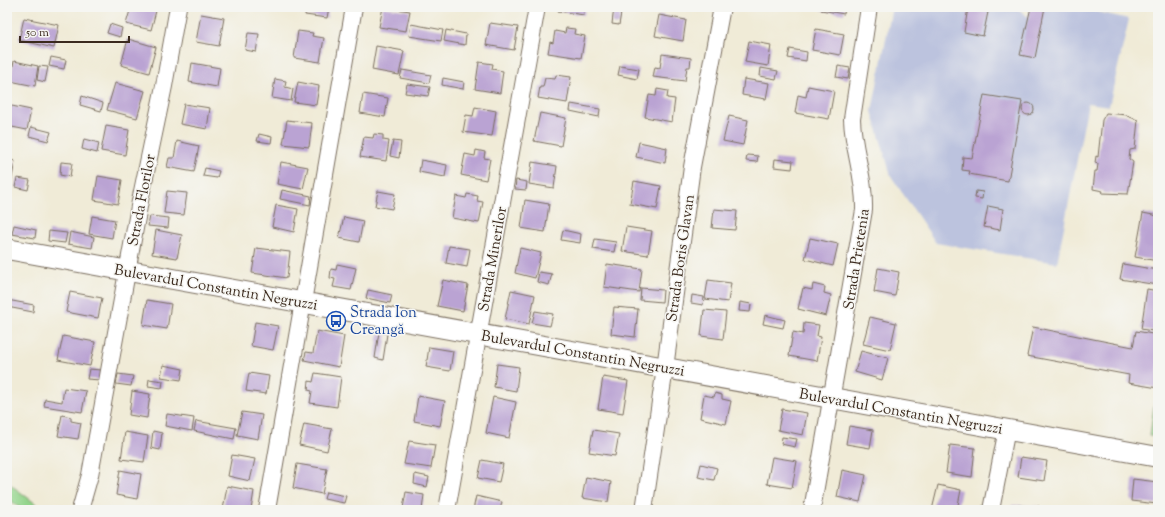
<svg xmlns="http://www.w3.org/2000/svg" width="1165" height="517" font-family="'Sorts Mill Goudy',serif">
  <rect width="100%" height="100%" fill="#f6f6f2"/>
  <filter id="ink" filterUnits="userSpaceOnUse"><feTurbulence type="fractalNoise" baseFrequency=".025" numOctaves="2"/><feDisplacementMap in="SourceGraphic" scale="8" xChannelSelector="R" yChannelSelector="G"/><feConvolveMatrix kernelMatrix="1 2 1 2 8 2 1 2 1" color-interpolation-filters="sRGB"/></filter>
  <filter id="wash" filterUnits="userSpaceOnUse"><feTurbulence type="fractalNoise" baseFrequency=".012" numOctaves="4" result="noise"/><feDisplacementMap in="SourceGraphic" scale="16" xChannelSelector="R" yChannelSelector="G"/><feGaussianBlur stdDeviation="0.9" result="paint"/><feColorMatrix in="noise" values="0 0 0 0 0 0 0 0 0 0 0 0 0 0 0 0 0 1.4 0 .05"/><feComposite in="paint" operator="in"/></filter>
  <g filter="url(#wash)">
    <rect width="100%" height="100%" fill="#f0ebd7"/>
    <path fill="#bcc3de" d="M892,7H1016L1028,17L1031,7H1075L1129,19L1109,106L1088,103L1057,263L936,243L891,176L872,111Z"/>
    <path fill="#93d48b" stroke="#677f54" d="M1154,405L1158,406V437L1150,436Z
      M7,482L44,510H22L7,497Z"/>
    <g id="blocks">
      <path fill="#baa3d3" d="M131,7H157L151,30L126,24Z
        M306,7H329L327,18L305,15Z
        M383,7L410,11L406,31L379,27Z
        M559,7H585L584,15L558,11Z
        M614,7H622L619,25L612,24Z
        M821,7H845L844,14L821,10Z
        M1031,7H1045L1035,58L1020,55Z
        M968,8L988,12L983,36L964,32Z
        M201,14L224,18L219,46L196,42Z
        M659,15L686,20L683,41L655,36Z
        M24,18L59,25L54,48L19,40Z
        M490,23L518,27L514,50L486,45Z
        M110,24L122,28L120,37L107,33Z
        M411,24L443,30L441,41L409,36Z
        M566,28L575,29L574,34L585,36L581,58L548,53L550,42L553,43L555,31L565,33Z
        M816,29L844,34L840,55L812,50Z
        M446,30L466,34L465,45L444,41Z
        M298,31L313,33L312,36L324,38L320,62L294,58Z
        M248,33L259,34L256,52L245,50Z
        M128,39L156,47L149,73L121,65Z
        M749,41L771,45L768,66L745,62Z
        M376,46L404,51L399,75L372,70Z
        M790,49L807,52L806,61L788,58Z
        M662,54L691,58L690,67H687L685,81L653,77L655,67L660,68Z
        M51,57L66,60L64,69L49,66Z
        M14,61L38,66L35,86L10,81Z
        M479,62L493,64L492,69L503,71L500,93L475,89Z
        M192,63L220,68L217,87L189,82Z
        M39,66L48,67L45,82L37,80Z
        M620,66L639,69L637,79L618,75Z
        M838,66L850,68L848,79L836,77Z
        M761,68L778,71L776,79L760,76Z
        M402,70L431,75L429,83L400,78Z
        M556,75L571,77L567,103L538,98L540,87H543L545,78L555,79Z
        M443,78L464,82L463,89L442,85Z
        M275,79L286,81L285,87L293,89L291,101L272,98Z
        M744,79L769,83L766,99L742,95Z
        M298,82L319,86L316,105L294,102Z
        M115,83L145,91L137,118L107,110Z
        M407,84L430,87L428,96L405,93Z
        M808,86L834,91L829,119L795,113L798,95L806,97Z
        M657,89L668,91L667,98L675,99L672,122L645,117L649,95L656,96Z
        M363,94L388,98L385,117L360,113Z
        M984,95L1022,101L1008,181L969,174L970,171L962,170L963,157L972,158Z
        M82,96L103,103L101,111L80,105Z
        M1022 109a6 6 0 1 1 12 0a6 6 0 1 1-12 0Z
        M184,104L210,108L207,129L180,124Z
        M571,104L600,109L599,117L570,111Z
        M7,105L31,110L27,130L7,126Z
        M475,107L496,111L492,136L463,132L466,115L473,116Z
        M540,113L566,118L561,146L534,141Z
        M1106,113L1127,115V116L1138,120L1135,149L1130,150L1129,159L1133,162L1128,194L1102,193L1103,191L1093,189L1095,171H1097L1098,164L1095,163L1096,156L1098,157L1102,120Z
        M729,116L748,120L743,145L723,141Z
        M287,120L312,123L309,147L283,144Z
        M106,126L129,130L125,155L101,151Z
        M31,127L51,132L48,141L29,136Z
        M259,134L272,137L271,143L257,141Z
        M374,134L383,135V140L389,141L386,161L360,157L364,137L373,138Z
        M84,139L99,143L97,153L82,149Z
        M177,141L199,146L194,172L167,167L169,158H174Z
        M393,141L401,142L399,158L390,156Z
        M639,142L667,148L665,163L636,157Z
        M476,150L485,152L484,158L490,159L486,180L461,175L465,154L475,156Z
        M747,155L758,156L757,162L746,161Z
        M7,159L15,161L11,183H7Z
        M775,159L793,161L792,169L774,167Z
        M421,160L447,165L445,177L419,172Z
        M61,162L72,163L70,177L60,175Z
        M281,162L308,167L303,189L277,184Z
        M532,162L557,166L554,188L529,184Z
        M205,168L219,171L217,178L203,176Z
        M98,176L122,180L118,204L94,200Z
        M17,178L30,180L28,190L15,187Z
        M516,180L527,182L526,190L515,189Z
        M634,181L661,186L657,209L630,204Z
        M282,190L311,196L310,205L280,199Z
        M167,191L187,193L184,215L164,213Z
        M378,191L395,194L392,209L375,206Z
        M976,191L983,192L982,199L975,198Z
        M467,194L478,196L477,201L483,202L479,223L452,218L456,196L466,198Z
        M525,200L549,204L545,232L521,228Z
        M276,205L298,209L294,232L272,227Z
        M988,206L1003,209L1000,230L984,227Z
        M714,209L737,211L735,230L712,228Z
        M1143,213L1158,216V261L1135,257Z
        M92,216L115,220L112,238L89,234Z
        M150,216L169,218L168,228L148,226Z
        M344,217L363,221L359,242L339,238Z
        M14,225L36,230L35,238L12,234Z
        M626,227L652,231L648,255L622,251Z
        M156,230L182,235L177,258L152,254Z
        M563,230L581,234L580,243L561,240Z
        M49,231L67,233L65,243L48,241Z
        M70,232L94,237L92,248L68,244Z
        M810,238L838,244L833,266L805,259Z
        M595,239L616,242L614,252L593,249Z
        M449,246L470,249L467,267L446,263Z
        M256,248L290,252L287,278L252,273Z
        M520,248L541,253L535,278L515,273Z
        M337,264L356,268L351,290L333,287L335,279L330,278L331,269L336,270Z
        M607,264L642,269L639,292L604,287Z
        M1123,264L1158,270V285L1120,279Z
        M878,268L899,272L895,296L874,292Z
        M539,272L552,274L549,285L537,282Z
        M443,280L468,285L463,311L437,306Z
        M708,280L731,283L728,302L705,299Z
        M813,284L825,287L824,293L831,295L826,316L798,309L803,288L812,290Z
        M641,288L663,290L662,302L640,300Z
        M1147,289L1158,291V332L1141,329Z
        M368,290L392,295L390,303L366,298Z
        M511,290L535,295L529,324L505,319Z
        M70,292L102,298L98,318L66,312Z
        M692,295L704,297L703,305L691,303Z
        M7,300L34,305L33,312L7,307Z
        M147,300L171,304L167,329L143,325Z
        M740,302L751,304L750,312L739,311Z
        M614,307L638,309L635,337L611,334Z
        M704,310L726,312L723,339L701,336Z
        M535,311L553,314L550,326L532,323Z
        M765,315L785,320L783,328L763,324Z
        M870,317L896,323L890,350L863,344Z
        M255,322L278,326L273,350L251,346Z
        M804,323L819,325L817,336L821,337L817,361L789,356L793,332L803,334Z
        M1033,327L1133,347L1136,331L1158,335V388L1128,383L1129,375L1027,356Z
        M317,331L344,336L339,367L304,360L306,352L313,353Z
        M379,332L387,334L383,360L375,358Z
        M63,336L95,342L90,366L58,360Z
        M429,347L453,351L450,371L426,367Z
        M861,351L888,358L882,380L855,372Z
        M497,364L519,367L516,391L494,387Z
        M163,365L183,369L181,380L161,377Z
        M89,369L101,370L100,380L87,379Z
        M249,373L269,376L266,394L246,391Z
        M315,373L341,377L337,407L310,403L312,391L308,390L309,381L313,382Z
        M118,374L133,376L131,386L116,384Z
        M603,377L628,381L623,413L598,409Z
        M149,379L163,381L162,388L148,386Z
        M64,388L86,391L82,412L44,406L45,399L62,402Z
        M132,391L150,394L147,418L129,415Z
        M715,393L722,395V399L731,401L726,424L700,418L704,395L714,397Z
        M418,396L445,401L440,426L414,421Z
        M493,397L516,402L509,438L486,433Z
        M782,409L807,413L803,435L778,430Z
        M242,412L262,415L258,439L237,435Z
        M167,414L194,418L192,431L165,426Z
        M62,415L71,417V421L81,423L78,439L58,436Z
        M196,421L236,428L234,439L194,431Z
        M304,424L332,429L327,451L299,445Z
        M849,426L873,430L870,448L846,444Z
        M593,430L619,434L615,456L589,452Z
        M153,431L162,433L160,450L151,448Z
        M125,432L148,436L144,462L121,459Z
        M782,437L797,439L795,447L781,444Z
        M409,441L435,445L431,468L404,464Z
        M950,445L975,448L972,477L946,473Z
        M232,455L255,459L250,481L228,476Z
        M772,457L797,461L792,488L767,484Z
        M1021,457L1047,461L1044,481L1018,477Z
        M482,460L503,464L499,482L478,478Z
        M297,464L327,469L322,494L293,488Z
        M701,464L717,468L714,480L698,477Z
        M120,470L141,474L137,499L116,495Z
        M842,470L866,475L860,502L837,497Z
        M415,474L429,477L427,487L414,484Z
        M586,477L611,482L608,502L582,498Z
        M1133,479L1158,482L1157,504L1131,501Z
        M938,485L961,490L957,510H932Z
        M227,486L254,491L251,510H223Z
        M326,492L346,496L344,503L324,499Z
        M406,492L424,495L422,510L403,508Z
        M476,496L502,502L500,510H473Z
        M1012,505L1039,506V510H1011Z"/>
    </g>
  </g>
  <g filter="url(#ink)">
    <use href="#blocks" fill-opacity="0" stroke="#7a6e5f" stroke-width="1"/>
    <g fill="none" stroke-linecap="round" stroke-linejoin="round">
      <g stroke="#7a6e5f" stroke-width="18">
        <path id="minor" d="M80,510L90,475L140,201L164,86L178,7
          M267,510L354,7
          M447,510L537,7
          M644,510L665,368L692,167L722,7
          M812,510L864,210C865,176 853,152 852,119L869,7
          M991,510L1007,429"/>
      </g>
      <g stroke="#7a6e5f" stroke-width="22">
        <path id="tertiary" d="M7,249L1158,457"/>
      </g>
      <use href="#minor" stroke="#fff" stroke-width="16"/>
      <use href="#tertiary" stroke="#fff" stroke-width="20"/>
    </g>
  </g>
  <defs>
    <g id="bus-ring" transform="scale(1)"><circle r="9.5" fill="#f6f6f2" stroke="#1a4fb4" stroke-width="1.5"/><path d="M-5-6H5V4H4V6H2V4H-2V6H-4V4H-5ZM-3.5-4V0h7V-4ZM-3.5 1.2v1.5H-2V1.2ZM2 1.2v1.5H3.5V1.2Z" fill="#1a4fb4"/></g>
  </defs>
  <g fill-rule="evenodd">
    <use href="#bus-ring" x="336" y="321"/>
  </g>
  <g text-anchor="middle" stroke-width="3" stroke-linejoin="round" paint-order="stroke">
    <g font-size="15" fill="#3b2a1e" stroke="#f6f6f2">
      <text transform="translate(141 200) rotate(-79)" y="5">Strada Florilor</text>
      <text transform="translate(680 258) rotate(-82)" y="5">Strada Boris Glavan</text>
      <text transform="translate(492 259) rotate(-80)" y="5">Strada Minerilor</text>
      <text transform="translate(856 259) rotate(-81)" y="5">Strada Prietenia</text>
      <text transform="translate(216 287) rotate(10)" y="5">Bulevardul Constantin Negruzzi</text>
      <text transform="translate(583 353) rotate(10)" y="5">Bulevardul Constantin Negruzzi</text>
      <text transform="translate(901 411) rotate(10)" y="5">Bulevardul Constantin Negruzzi</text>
    </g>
    <g font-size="15" fill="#164399" stroke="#f6f6f2" text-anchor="start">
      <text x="350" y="317">Strada Ion<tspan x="350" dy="17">Creangă</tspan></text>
    </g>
  </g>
  <rect width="1165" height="517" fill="none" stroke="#f6f6f2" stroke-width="24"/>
  <path d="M20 36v6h109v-6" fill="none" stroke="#3b2a1e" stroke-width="2"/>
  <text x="26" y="36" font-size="12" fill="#3b2a1e" stroke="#f6f6f2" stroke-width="3" paint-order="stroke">50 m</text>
</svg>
